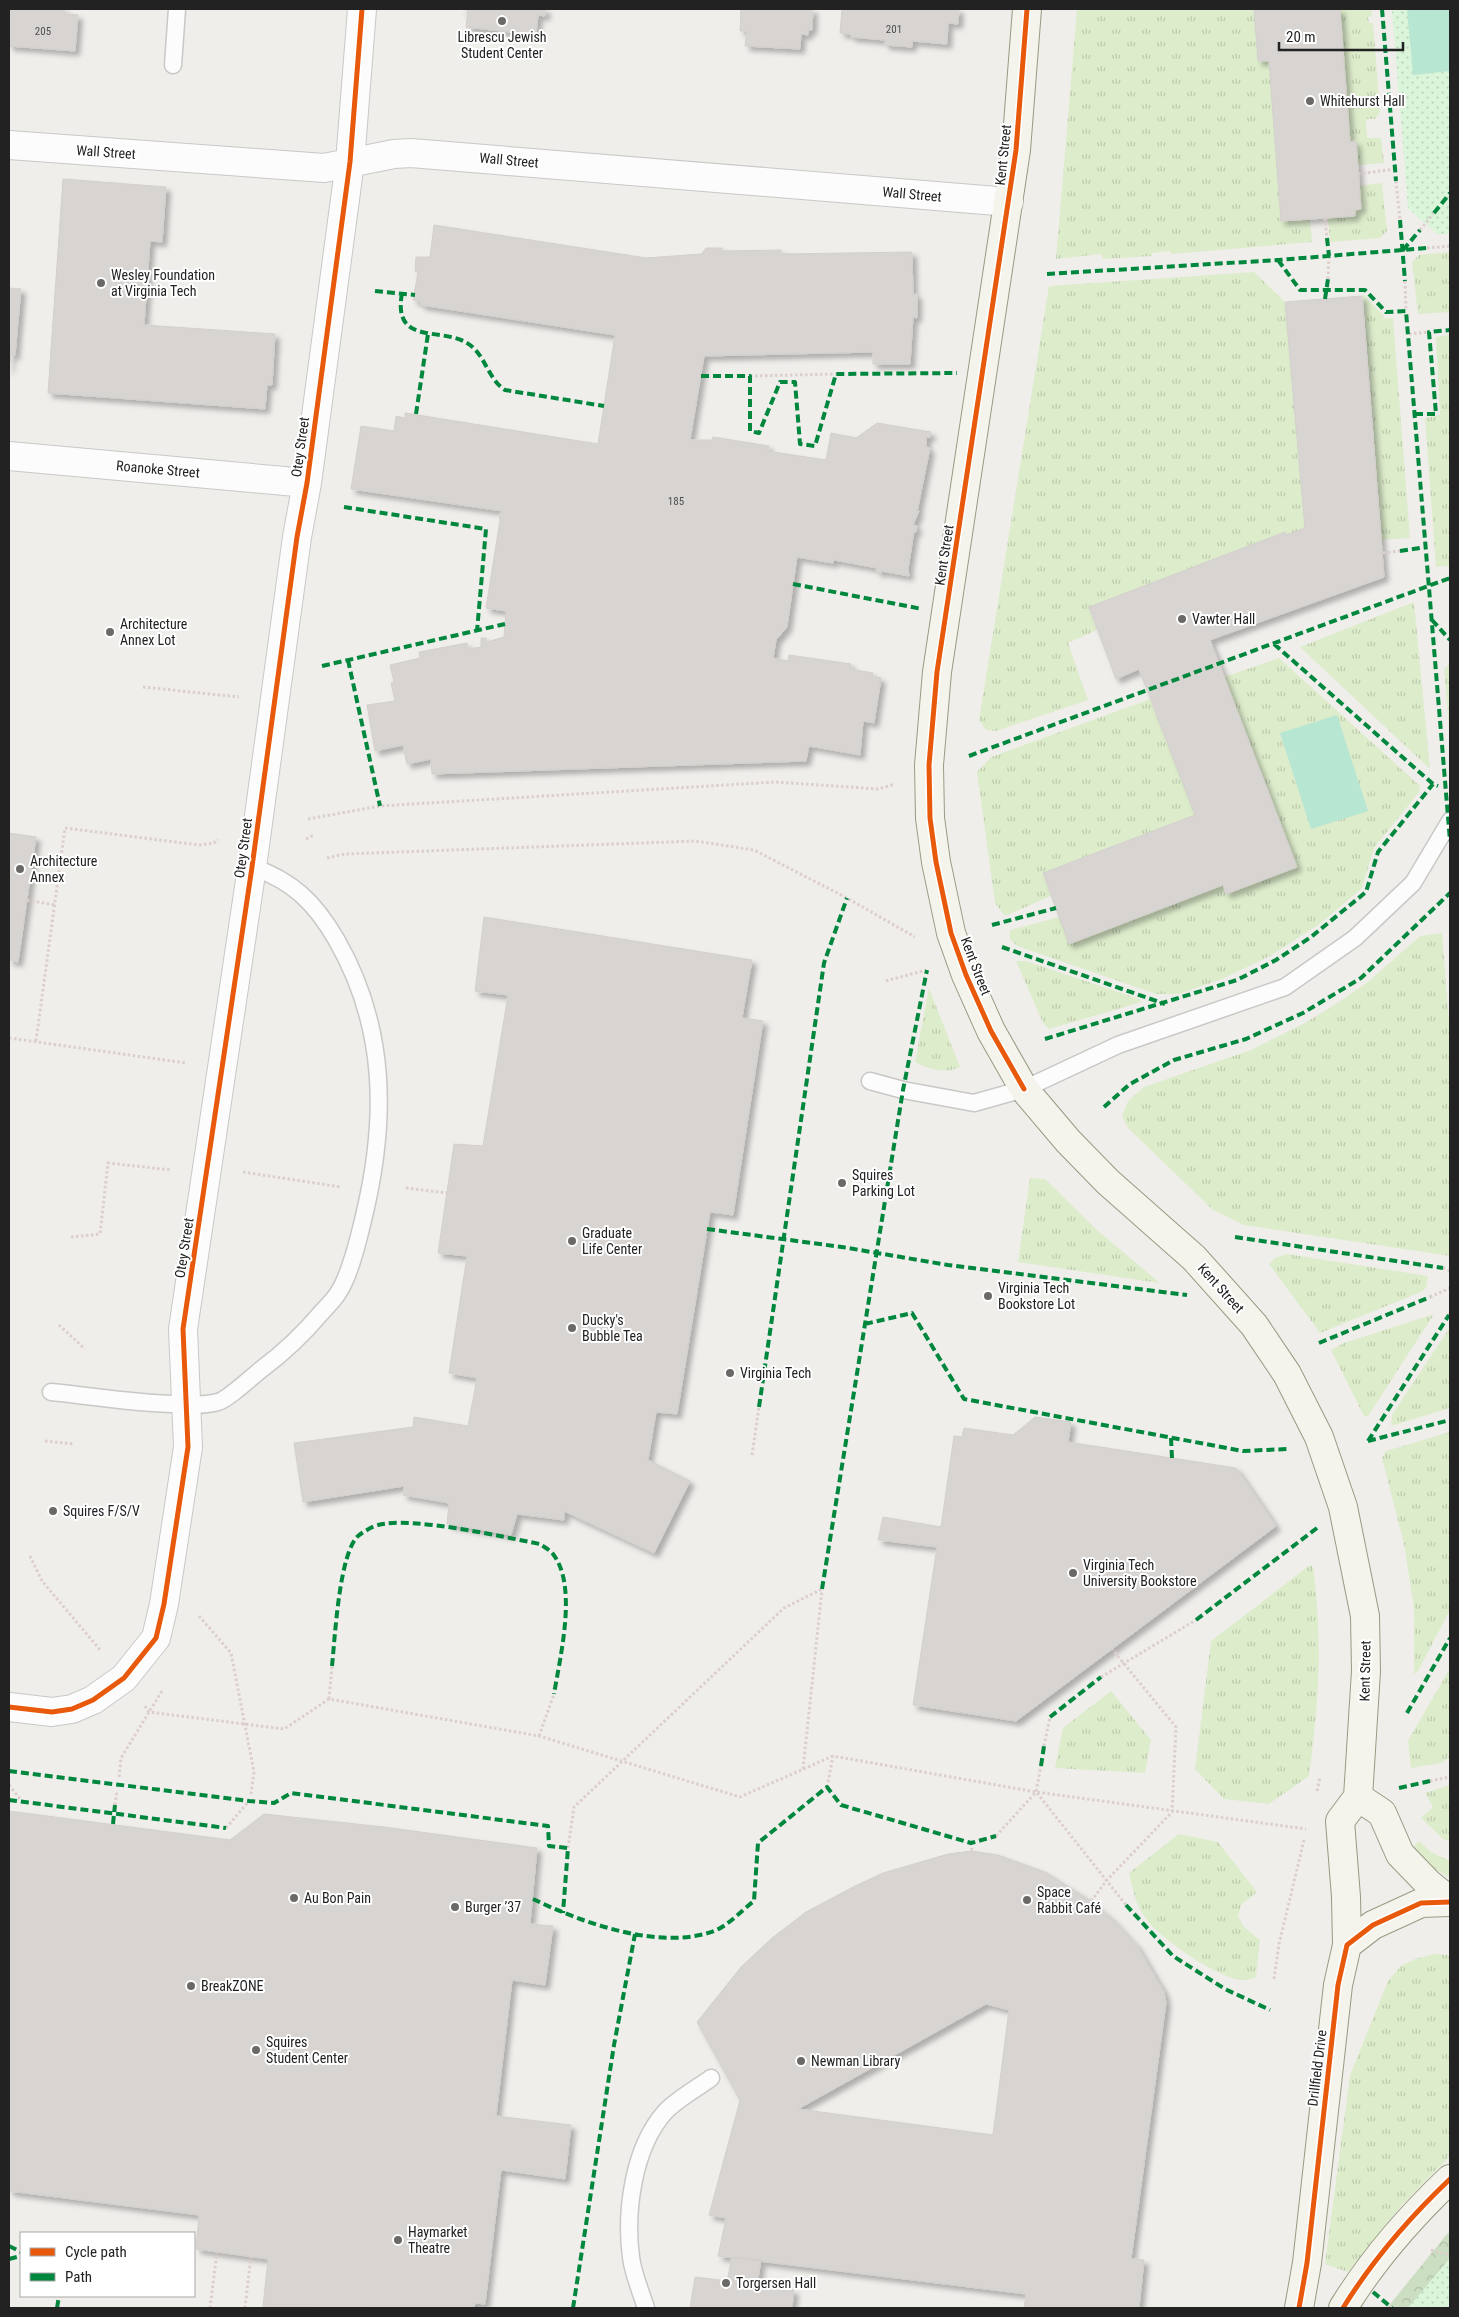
<svg xmlns="http://www.w3.org/2000/svg" width="1459" height="2317" font-family="'Roboto Condensed',sans-serif">
  <defs>
    <pattern id="grass-tufts" width="24" height="20" patternUnits="userSpaceOnUse" patternTransform="scale(1.25)"><rect width="24" height="20" fill="#ddeccb"/><path d="M3 7l-1-3M5 7V3M7 7l1-3M15 17l-1-3M17 17v-4M19 17l1-3" fill="none" stroke="#bdcaae"/></pattern>
    <pattern id="forest-crowns" width="20" height="18" patternUnits="userSpaceOnUse" patternTransform="scale(1.25)"><rect width="20" height="18" fill="#cbdec1"/><path d="M2 6a3 3 0 1 1 6 0M12 15a3 3 0 1 1 6 0" fill="none" stroke="#aebea6"/></pattern>
    <pattern id="park-dots" width="8" height="8" patternUnits="userSpaceOnUse" patternTransform="scale(1.25)"><rect width="8" height="8" fill="#daf5da"/><path d="M2 2h.1M6 6h.1" fill="none" stroke="#bbd2bb" stroke-width="1.8" stroke-linecap="round"/></pattern>
    <filter id="shadow"><feDropShadow dx="4.5" dy="4.5" stdDeviation="2.5" flood-color="#0004"/></filter>
  </defs>
  <rect width="100%" height="100%" fill="#f0eeeb"/>
  <path fill="url(#grass-tufts)" d="M1077,9H1254L1258,61H1269L1281,221L1310,220L1312,242L1171,254L1170,251L1152,253V256L1103,259L1101,254L1056,259Z
    M1340,9H1371L1372,16L1368,17L1369,23H1373L1380,112L1375,119H1366L1367,138H1381L1384,163L1358,165L1356,141L1350,142Z
    M1382,183L1387,231L1380,238L1330,242L1328,218L1355,216V210L1361,209L1359,186Z
    M1450,252V312L1418,314L1412,262L1419,255Z
    M1254,272L1285,302L1305,528L1286,535L1285,532L1089,607L1097,630L1068,643L1088,700L996,731L986,730L979,720L1049,286Z
    M1363,294L1384,316L1383,319L1393,318L1410,538L1382,540Z
    M1450,335V566L1436,567L1425,418L1440,415L1436,337Z
    M1414,602L1430,769L1300,647Z
    M1279,658L1420,786V791L1374,848L1362,888L1321,923L1270,956L1222,979L1179,994H1156L1017,946L1010,939V930L1059,917L1223,885L1227,894L1297,867L1224,677Z
    M1449,664H1450V740L1444,669Z
    M1150,699L1195,815L1043,873L1051,896L1005,916L995,903L977,772L991,757Z
    M1442,933L1450,1035V1256L1244,1225L1213,1210L1128,1128L1122,1116L1128,1101L1144,1087L1251,1050L1303,1024L1336,1004L1369,981L1420,936Z
    M1016,961H1026L1139,999L1142,1002L1049,1029L1043,1023Z
    M929,988L960,1067C944,1074 931,1070 915,1062Z
    M1030,1178L1045,1179L1097,1230L1160,1283L1018,1262Z
    M1287,1254L1428,1276L1426,1288L1421,1292L1320,1333L1269,1264L1275,1258Z
    M1434,1314L1372,1410L1368,1416H1364L1331,1350L1344,1343Z
    M1450,1327V1408L1391,1426L1392,1415Z
    M1450,1432V1610L1418,1671L1414,1674V1608L1404,1544L1382,1458L1386,1451Z
    M1310,1565L1313,1567C1323,1641 1319,1702 1309,1776L1269,1804L1224,1799L1195,1769L1211,1641Z
    M1450,1668V1757L1441,1763L1411,1768L1408,1741Z
    M1111,1691L1151,1740L1145,1773L1055,1768L1063,1728Z
    M1450,1785V1842L1443,1839L1421,1818L1433,1807L1425,1793Z
    M1179,1834L1218,1842L1257,1892L1241,1905L1238,1916L1244,1927L1260,1940L1256,1977C1253,1978 1248,1980 1245,1980C1221,1981 1161,1939 1147,1920C1136,1906 1133,1891 1129,1873Z
    M1419,1841L1431,1852L1450,1861V1878L1435,1869L1413,1847Z
    M1434,1954L1450,1955V2156L1400,2207L1348,2272L1325,2264L1350,2075L1388,1981L1401,1966L1415,1959Z"/>
  <path fill="url(#forest-crowns)" d="M1450,2232V2308H1387L1447,2234Z"/>
  <path fill="url(#park-dots)" d="M1392,9H1450V234H1437L1408,208Z
    M1450,2258V2308H1408Z"/>
  <path fill="#b7e6d2" d="M1407,9H1450V71L1413,75Z
    M1337,715L1368,811L1311,829L1280,733Z"/>
  <path fill="#d7d4d2" stroke="#d3d0cc" fill-rule="evenodd" filter="url(#shadow)" d="M9,9H65V14L78,15L75,51L9,46Z
    M460,9H546L545,16L538,15L536,35L466,27L468,10Z
    M741,9H813L812,30H808V35L801,34L800,49L745,46L747,31H740Z
    M842,9H959L958,24L948,23L947,44L912,41V47L885,45V40L851,37V34L840,33Z
    M1254,9H1340L1350,142L1356,141L1361,209L1355,210V216L1281,221L1269,61H1258Z
    M63,179L166,187L162,242L150,241L144,325L275,334L272,385H267L265,409L48,393Z
    M434,225L646,258L701,254L706,248H722V251L781,250V254L912,252L913,295L917,294V318L913,317L910,364H873V352L704,356L690,440H712L713,437L769,446L767,451L826,460L831,433L856,438L877,423L931,432L930,437H926V447L930,448L917,512L919,511L913,525L917,526L916,532L914,531L908,569L909,576L881,571V573L876,571L877,568L850,563L834,560L833,563L797,557L787,627L776,640L773,658L788,661L789,655L851,664L850,669L873,673L872,676L881,678L874,723L863,721L860,755L809,746L806,761L432,774L431,759L407,764L403,745L375,751L367,705L395,701L391,683L394,682L390,665L420,658L419,652L467,643L468,649L481,647V638H486L487,642L504,637L506,611L486,608L500,520L499,515L502,511L351,489L361,426L394,431L396,416L405,418V413L598,444L615,335L421,305V302L413,300L418,272L415,271L416,257H430Z
    M9,288L21,289L15,355H11L9,370Z
    M1362,296L1384,577L1210,640L1297,867L1226,894L1223,885L1069,944L1043,873L1195,815L1139,669L1116,679L1089,607L1285,532L1286,535L1305,528L1285,302Z
    M9,833L36,837L18,962L9,960Z
    M484,917L752,960L742,1018L763,1021L733,1215L710,1212L677,1414L656,1412L648,1460L690,1481L654,1553L564,1511V1520L517,1514L511,1535L447,1524L449,1503L403,1495L404,1486L303,1502L294,1443L413,1427L414,1417L468,1426L477,1378L449,1373L467,1256L438,1253L454,1144L483,1146L508,995L475,991Z
    M1035,1417L1071,1422L1068,1442L1236,1468L1276,1526L1016,1721L913,1705L937,1547L878,1540L883,1517L941,1527L954,1436L962,1437L964,1428L1013,1435Z
    M9,1811L230,1840L264,1814L384,1827L537,1848L530,1924L553,1926L545,1985L512,1980L496,2116L571,2125L565,2179L501,2170L485,2304L475,2303L474,2308L263,2307L268,2259L196,2249L199,2215L9,2191Z
    M972,1851L998,1855L1045,1872L1091,1901L1111,1918L1137,1946L1164,1992L1166,2003L1131,2259L1144,2260L1139,2308H1024L1026,2294L718,2256L726,2218L709,2215L740,2100L697,2022L741,1967L772,1938L806,1912L853,1887L883,1873L948,1854ZM986,2004L1009,2010L993,2135L798,2109Z
    M732,2257L761,2260L757,2285L794,2290L792,2308H690L695,2277L727,2281Z"/>
  <g fill="none" stroke-linecap="round" stroke-linejoin="round">
    <g stroke="#c9c8c7" stroke-width="19">
      <path id="lane" d="M173,65L177,9
        M870,1081L903,1090L974,1103L1024,1089L1118,1045L1285,987L1355,938L1413,883L1450,821
        M51,1392C92,1396 132,1403 173,1404C187,1405 204,1406 218,1402C227,1400 254,1375 263,1368C286,1351 304,1333 322,1312C327,1306 334,1300 338,1293C350,1276 359,1237 364,1216C387,1120 387,1027 336,939C315,903 292,880 252,867
        M646,2308C641,2292 633,2274 631,2257C625,2212 633,2148 665,2112C677,2099 696,2089 711,2078"/>
    </g>
    <g stroke="#c9c8c7" stroke-width="30">
      <path id="street" d="M9,145L324,168L394,154L411,153L1009,202
        M9,456L307,483
        M9,1707L52,1712L72,1709L93,1700L124,1678L156,1638L164,1604L188,1447L183,1329L252,867L297,537L307,483L350,162L362,9"/>
    </g>
    <g stroke="#999a82" stroke-width="30">
      <path id="secondary" d="M1027,9L1016,150L937,672L929,765L930,818L936,862L951,933L966,975L991,1031L1024,1089L1068,1141L1108,1182L1194,1258L1254,1325L1287,1374L1319,1437L1343,1507L1365,1616L1366,1671L1358,1797L1340,1821L1346,1897L1347,1945L1338,1985L1307,2263L1299,2308
        M1358,1797L1382,1813L1400,1854L1428,1883L1450,1901
        M1347,1945L1373,1925L1421,1903L1450,1902
        M1343,2308C1372,2261 1410,2217 1450,2179"/>
    </g>
    <path stroke="#dccecd" stroke-width="3" stroke-dasharray="2.5 2.5" stroke-linecap="butt" d="M1358,174L1395,169
      M1396,181L1400,220
      M1325,218L1327,238
      M1420,230L1434,213
      M1427,248L1450,246
      M1328,279L1329,256
      M1405,281L1406,311
      M1409,334L1429,332
      M750,376L836,374
      M1383,553L1400,551
      M143,687L239,697
      M308,819L380,806L775,782L878,789L895,784
      M306,839L314,835
      M327,858L345,854L695,841L754,850L847,898L915,937
      M27,900L55,905
      M886,981L926,970
      M9,1038L186,1063
      M36,1041L65,828L199,845L214,843L218,839
      M243,1172L341,1187
      M406,1188L447,1193
      M71,1237L100,1234L108,1163L171,1170
      M1443,1268L1450,1271
      M1430,1297L1450,1288
      M1449,1315L1450,1313
      M59,1325L85,1349
      M45,1441L74,1444
      M752,1455L759,1407
      M30,1556L42,1581L101,1651
      M199,1616L231,1653L254,1772L251,1794
      M1101,1677L1196,1620
      M329,1699L332,1666
      M145,1706L149,1712L284,1729L329,1699L539,1736L740,1797L833,1756L1036,1792L1306,1829
      M539,1736L554,1694
      M1044,1746L1050,1717
      M803,1769L822,1590
      M119,1777L121,1758L162,1691
      M1430,1781L1450,1777
      M9,1785L24,1804
      M827,1787L833,1756
      M1317,1791L1320,1777
      M1037,1793L1126,1905
      M115,1805L117,1790
      M226,1828L249,1801
      M996,1836L1036,1792L1041,1766
      M971,1843L972,1851
      M568,1848L574,1807L784,1608L822,1589
      M1091,1901L1107,1880L1172,1812L1176,1727L1112,1649
      M1274,1979L1279,1944L1304,1840
      M1431,2250L1450,2255
      M210,2308L217,2252
      M245,2308L251,2256"/>
    <use href="#lane" stroke="#fdfcfc" stroke-width="16"/>
    <use href="#street" stroke="#fdfcfc" stroke-width="28"/>
    <use href="#secondary" stroke="#f4f4ed" stroke-width="28"/>
    <path stroke="#00873e" stroke-width="4" stroke-dasharray="8 4" stroke-linecap="butt" d="M1382,9L1396,181
      M1434,213L1450,193
      M1400,220L1405,281
      M1327,238L1329,256
      M1403,250L1420,230
      M1278,260L1300,290H1365L1386,312L1406,311L1450,841
      M1047,274L1278,260L1427,248
      M375,291L415,295
      M402,293C392,348 444,325 470,345C486,357 488,379 505,390L604,406
      M1325,299L1328,279
      M701,376H750V431L759,433L780,382H795L800,444L815,446L836,374L957,373
      M416,414L428,334
      M1415,414H1436L1429,332L1450,330
      M344,507L486,529L477,631
      M1400,551L1426,547
      M793,584L922,609
      M1432,620L1450,640
      M1274,644L1433,784L1438,786
      M348,660L380,806
      M322,666L505,624
      M969,756L1450,578
      M992,925L1056,908
      M1002,947L1165,1004
      M1045,1039L1237,980L1276,960L1311,937L1366,892L1378,852L1433,784
      M1104,1107L1130,1084L1174,1060L1246,1039L1303,1013L1361,978L1450,893
      M707,1229L842,1247L948,1265L1187,1295
      M1235,1237L1443,1268
      M865,1324L912,1313L964,1399L1243,1451L1287,1449
      M1319,1343L1430,1297
      M759,1407L824,963L847,898
      M1171,1438L1172,1458
      M1368,1441L1449,1315
      M1368,1441L1450,1420
      M822,1589L903,1090L927,970
      M1196,1620L1317,1528
      M332,1666C335,1638 339,1554 358,1536C363,1532 373,1526 378,1525C412,1516 503,1537 540,1544C544,1547 550,1550 553,1554C578,1586 560,1657 554,1694
      M1407,1713L1450,1638
      M1050,1717L1101,1677
      M1041,1766L1044,1746
      M9,1771L249,1801L274,1803L291,1793L548,1826L549,1846L568,1848L563,1913
      M1399,1788L1430,1781
      M9,1800L226,1828
      M113,1824L115,1805
      M533,1899C583,1923 660,1951 714,1931C728,1926 742,1910 754,1901L758,1843L827,1787L841,1805L971,1843L996,1836
      M1126,1905L1173,1956L1225,1989L1270,2010
      M9,2246L21,2252
      M9,2259L21,2256
      M1373,2292L1392,2308
      M57,2308L59,2296
      M573,2308L614,2045L635,1934"/>
    <g stroke="#fff" stroke-width="8">
      <path id="cycleway" d="M1024,1089L991,1031L966,975L951,933L936,862L930,818L929,765L937,672L1016,150L1027,9
        M9,1707L52,1712L72,1709L93,1700L124,1678L156,1638L164,1604L188,1447L183,1329L252,867L297,537L307,483L350,162L362,9
        M1299,2308L1307,2263L1338,1985L1347,1945L1373,1925L1421,1903L1450,1902
        M1343,2308C1372,2261 1410,2217 1450,2179"/>
    </g>
    <use href="#cycleway" stroke="#e8590c" stroke-width="5"/>
  </g>
  <g fill="#6a6968" stroke="#fff" stroke-width="2">
    <circle cx="502" cy="21" r="5"/>
    <circle cx="1310" cy="101" r="5"/>
    <circle cx="101" cy="283" r="5"/>
    <circle cx="1182" cy="619" r="5"/>
    <circle cx="110" cy="632" r="5"/>
    <circle cx="20" cy="869" r="5"/>
    <circle cx="842" cy="1183" r="5"/>
    <circle cx="572" cy="1241" r="5"/>
    <circle cx="988" cy="1296" r="5"/>
    <circle cx="572" cy="1328" r="5"/>
    <circle cx="730" cy="1373" r="5"/>
    <circle cx="53" cy="1511" r="5"/>
    <circle cx="1073" cy="1573" r="5"/>
    <circle cx="294" cy="1898" r="5"/>
    <circle cx="1027" cy="1900" r="5"/>
    <circle cx="455" cy="1907" r="5"/>
    <circle cx="191" cy="1986" r="5"/>
    <circle cx="256" cy="2050" r="5"/>
    <circle cx="801" cy="2061" r="5"/>
    <circle cx="398" cy="2240" r="5"/>
    <circle cx="726" cy="2283" r="5"/>
  </g>
  <g text-anchor="middle" stroke-width="4" stroke-linejoin="round" paint-order="stroke">
    <g font-size="11" fill="#4f4e4e">
      <text x="894" y="33">201</text>
      <text x="43" y="35">205</text>
      <text x="676" y="505">185</text>
    </g>
    <g font-size="14" fill="#222" stroke="#fff" text-anchor="start">
      <text x="502" y="42" text-anchor="middle">Librescu Jewish<tspan x="502" dy="16">Student Center</tspan></text>
      <text x="1320" y="106">Whitehurst Hall</text>
      <text x="111" y="280">Wesley Foundation<tspan x="111" dy="16">at Virginia Tech</tspan></text>
      <text x="1192" y="624">Vawter Hall</text>
      <text x="120" y="629">Architecture<tspan x="120" dy="16">Annex Lot</tspan></text>
      <text x="30" y="866">Architecture<tspan x="30" dy="16">Annex</tspan></text>
      <text x="852" y="1180">Squires<tspan x="852" dy="16">Parking Lot</tspan></text>
      <text x="582" y="1238">Graduate<tspan x="582" dy="16">Life Center</tspan></text>
      <text x="998" y="1293">Virginia Tech<tspan x="998" dy="16">Bookstore Lot</tspan></text>
      <text x="582" y="1325">Ducky's<tspan x="582" dy="16">Bubble Tea</tspan></text>
      <text x="740" y="1378">Virginia Tech</text>
      <text x="63" y="1516">Squires F/S/V</text>
      <text x="1083" y="1570">Virginia Tech<tspan x="1083" dy="16">University Bookstore</tspan></text>
      <text x="1037" y="1897">Space<tspan x="1037" dy="16">Rabbit Café</tspan></text>
      <text x="304" y="1903">Au Bon Pain</text>
      <text x="465" y="1912">Burger ’37</text>
      <text x="201" y="1991">BreakZONE</text>
      <text x="266" y="2047">Squires<tspan x="266" dy="16">Student Center</tspan></text>
      <text x="811" y="2066">Newman Library</text>
      <text x="408" y="2237">Haymarket<tspan x="408" dy="16">Theatre</tspan></text>
      <text x="736" y="2288">Torgersen Hall</text>
    </g>
    <g font-size="14" fill="#222" stroke="#fff">
      <text transform="translate(106 152) rotate(4)" y="5">Wall Street</text>
      <text transform="translate(1003 155) rotate(-84)" y="5">Kent Street</text>
      <text transform="translate(509 160) rotate(5)" y="5">Wall Street</text>
      <text transform="translate(912 194) rotate(5)" y="5">Wall Street</text>
      <text transform="translate(300 447) rotate(-82)" y="5">Otey Street</text>
      <text transform="translate(158 469) rotate(5)" y="5">Roanoke Street</text>
      <text transform="translate(944 555) rotate(-81)" y="5">Kent Street</text>
      <text transform="translate(243 848) rotate(-82)" y="5">Otey Street</text>
      <text transform="translate(976 966) rotate(69)" y="5">Kent Street</text>
      <text transform="translate(184 1248) rotate(-81)" y="5">Otey Street</text>
      <text transform="translate(1221 1288) rotate(48)" y="5">Kent Street</text>
      <text transform="translate(1365 1671) rotate(-89)" y="5">Kent Street</text>
      <text transform="translate(1317 2068) rotate(-83)" y="5">Drillfield Drive</text>
    </g>
  </g>
  <rect width="1459" height="2317" fill="none" stroke="#222222" stroke-width="20"/>
  <rect x="20" y="2232" width="175" height="65" fill="#ffffff" stroke="#a7a7a7"/>
  <rect x="30" y="2248" width="25" height="8" fill="#e8590c" stroke="#a7a7a7"/>
  <text x="65" y="2257" font-size="15" fill="#222222">Cycle path</text>
  <rect x="30" y="2273" width="25" height="8" fill="#00873e" stroke="#a7a7a7"/>
  <text x="65" y="2282" font-size="15" fill="#222222">Path</text>
  <path d="M1279 42v8h124v-8" fill="none" stroke="#222222" stroke-width="2.5"/>
  <text x="1286" y="42" font-size="15" fill="#222222" stroke="#ffffff" stroke-width="4" paint-order="stroke">20 m</text>
</svg>
